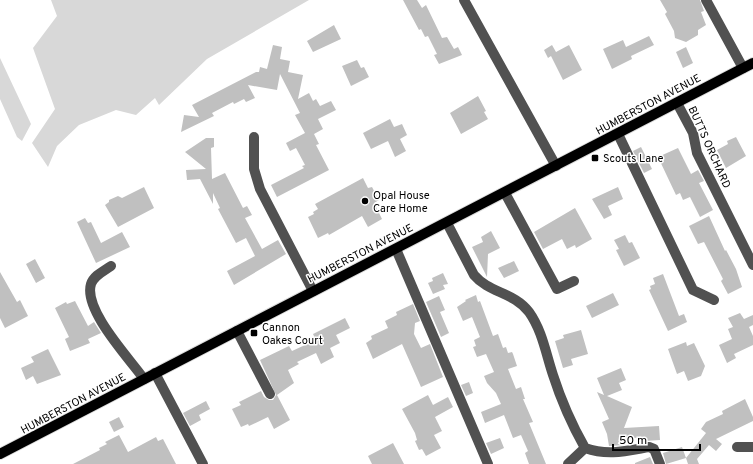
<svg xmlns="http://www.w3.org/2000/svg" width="753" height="464" font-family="Overpass,sans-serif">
  <rect width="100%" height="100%" fill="#fff"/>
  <path fill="#d8d8d8" d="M51,0H309L207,59L159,105L155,98L136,115L116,110L79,125L57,146L48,167L32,143L55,109L33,48L57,16Z
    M0,58L31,124L22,141L17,137L0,99Z"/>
  <path fill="#c0c0c0" d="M403,0H417L422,8L426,5L442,38L447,37L454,49L458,47L462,55L439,64L434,55L437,54L428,36L425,37L421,29L419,30Z
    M660,0H700L704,11L701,12L706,25L698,30V35L686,42L675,38L674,31L665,14L667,12Z
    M334,25L341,39L313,52L307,41Z
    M649,36L654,45L631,56L632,59L612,69L603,49L623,40L626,47Z
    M273,45L282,47L280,59L290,61L288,72L303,75L298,99L309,93L313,101L316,99L320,106L331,101L336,110L318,119L323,129L314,134L319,144L316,145L329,170L277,197L271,185L304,168L302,166L305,165L296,148L290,151L286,143L305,133L295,115L300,113L280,74L277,90L248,85L255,98L246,102L244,99L234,104L233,102L212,113L214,116L181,132L184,115L199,117L192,105L256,72H259L260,67L267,69Z
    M552,45L556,52L569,45L582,70L563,80L551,56L548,58L544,50Z
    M686,47L693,63L683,68L676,52Z
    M357,60L361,68L364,67L369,77L351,86L342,66Z
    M478,96L486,111L484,112L488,119L461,134L450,113Z
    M390,119L394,127L402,124L407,135L400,139L406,151L395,157L388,141L371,149L363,133Z
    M736,137L746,156L726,168L717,150L728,144L727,141Z
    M206,138H214V147L211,148L212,179L225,173L243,208L247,206L252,215L245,218L262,249L278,240L286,254L234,285L227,271L255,256L246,238L236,243L218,209L220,208L213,193V204L200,179L187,180L186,170L206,169L185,152Z
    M641,147L652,169L644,173L633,151Z
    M678,148L691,174L698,170L704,181L699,183L713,210L700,217L690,197L683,200L680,193L676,195L658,157Z
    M363,178L368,188L372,187L379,200L374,203L382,219L368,227L362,216L329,235L328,233L318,238L308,217L314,214L313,212L318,209L315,204Z
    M144,187L154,208L118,227L105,205L109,202V200L118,196L122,198Z
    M618,187L623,199L608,206L612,215L604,219L592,199Z
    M575,208L592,239L576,248L575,245L567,249L562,239L543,249L534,232Z
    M709,216L725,251L726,250L736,269L742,287L728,294L721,281L723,279L704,242L698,244L689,226Z
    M85,218L88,223L91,222L101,243L122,232L130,247L96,263L77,222Z
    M491,231L500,248L488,254L487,277L472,247L483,242L481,237Z
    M625,235L629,243L632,242L640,258L624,266L616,250L619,249L614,240Z
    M35,259L45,278L36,283L26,264Z
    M514,261L519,271L504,278L498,268Z
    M0,272L17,302L20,300L28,316L5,328L0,318Z
    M443,273L448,284L443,285L445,289L433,294L428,283L433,281L432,278Z
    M663,274L679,316L684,314L687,322L668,331L649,290L651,289L650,286L655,284L653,278Z
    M613,293L619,305L592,318L586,306Z
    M476,295L478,302L480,301L493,336L498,334L503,348L506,347L508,353L512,352L513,354L517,366L508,369L516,389L521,387L525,399H523L533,422L529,423L546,464H529L525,453L528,451L521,435L513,438L504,415L485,423L481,412L501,404L496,393L487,383L484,376L494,372L486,354L477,357L473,347L476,346L474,340L480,337L472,317L463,321L457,307L466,301L465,300Z
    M439,296L445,310L440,312L449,333L441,337L426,302Z
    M75,301L88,326L94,322L101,333L88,339L90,343L70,351L65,339L69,337L55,308L66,302L67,304Z
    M413,304L420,321L415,323L414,334L421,348L430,344L443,377L421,387L402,344L373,359L366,343L372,339L371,336L388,328L385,321L397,315L396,312Z
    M740,313L744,319L753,315V325L749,327L753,336V345L734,354L736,358L727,363L719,345L732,339L728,329L733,327L728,318Z
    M345,318L350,328L336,335L340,343L330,348L334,357L321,364L316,353L297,362L299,364L288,370L294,383L277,395L290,420L274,429L268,417L249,426L248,424L241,427L232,409L241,405L239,402L261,391L264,397L269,400H273L276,395L260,360L289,346L292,351L316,340L313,334Z
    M581,330L588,354L571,359L573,365L563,368L555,341L564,338L563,335Z
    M686,342L687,346L694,343L705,366L701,376L688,381L684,371L677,374L668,349Z
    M48,349L61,375L37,384L33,376L26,380L21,368L34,362L31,357Z
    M621,368L626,380L619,383L622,390L607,396L632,407L624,428L659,426L660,440L645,441L644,437L624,439L625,445L609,446L607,434L602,422L609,419L597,392L604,395L597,378Z
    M469,382L473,393L466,396L461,385Z
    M428,395L433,405L448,397L453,407L435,417L442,431L434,435L441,448L426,456L422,449L419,450L415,441L417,440L415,433L402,409Z
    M745,399L753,417V421L716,439L722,444L716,451L709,445L697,459L699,464H688L686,458L706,433L701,429L706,422L723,414L722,411Z
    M206,401L210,409L199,415L201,420L190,426L183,413Z
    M119,417L124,427L114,432L109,422Z
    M119,435L128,452L156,437L158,441L163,439L176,464H73L100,450L99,448L107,444L105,442Z
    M500,438L504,448L491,454L486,443Z
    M393,443L404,464H372L368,456Z
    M682,447L686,458L666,464L663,453Z
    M650,457L653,464H635V463Z"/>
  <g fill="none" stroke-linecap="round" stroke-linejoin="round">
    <g stroke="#dbdbdb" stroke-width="12">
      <path id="major" d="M0,454L753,63"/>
    </g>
    <path stroke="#515151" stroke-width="10" d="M464,0L556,166
      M706,0L743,68
      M677,103L693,133L697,153L753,265
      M618,134L693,290L714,300
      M254,137V169L260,189L313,291
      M505,193L557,289L574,281
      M447,223L474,275C489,293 514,292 529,312C542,330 546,354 553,375C561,400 572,425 585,448
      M396,249L488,464
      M111,266C104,271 94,275 91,284C83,310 130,359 144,379
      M237,331L270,394
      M155,373L203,464
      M737,447H753
      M568,464L585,448C608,456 626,451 649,447L654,449L660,464"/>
    <use href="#major" stroke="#000" stroke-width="10"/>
  </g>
  <g fill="#000" stroke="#fff" stroke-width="1.5">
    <rect x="591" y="154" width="8" height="8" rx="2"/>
    <circle cx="365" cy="201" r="4"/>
    <rect x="250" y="329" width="8" height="8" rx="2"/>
  </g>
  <g text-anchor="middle" stroke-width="3" stroke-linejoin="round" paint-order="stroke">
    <g font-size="11" fill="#000" stroke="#fff">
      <text transform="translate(648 104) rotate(-28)" y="4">HUMBERSTON AVENUE</text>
      <text transform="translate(710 147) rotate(66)" y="4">BUTTS ORCHARD</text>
      <text transform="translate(360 253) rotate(-27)" y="4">HUMBERSTON AVENUE</text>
      <text transform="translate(73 403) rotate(-28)" y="4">HUMBERSTON AVENUE</text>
    </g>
    <g font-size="11" fill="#000" stroke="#fff" text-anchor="start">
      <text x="603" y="162">Scouts Lane</text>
      <text x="373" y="199">Opal House<tspan x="373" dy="13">Care Home</tspan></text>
      <text x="262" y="331">Cannon<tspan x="262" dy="13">Oakes Court</tspan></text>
    </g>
  </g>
  <path d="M613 444v6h87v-6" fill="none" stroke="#000000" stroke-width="2"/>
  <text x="619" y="444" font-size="12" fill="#000000" stroke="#ffffff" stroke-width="3" paint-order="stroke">50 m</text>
</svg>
